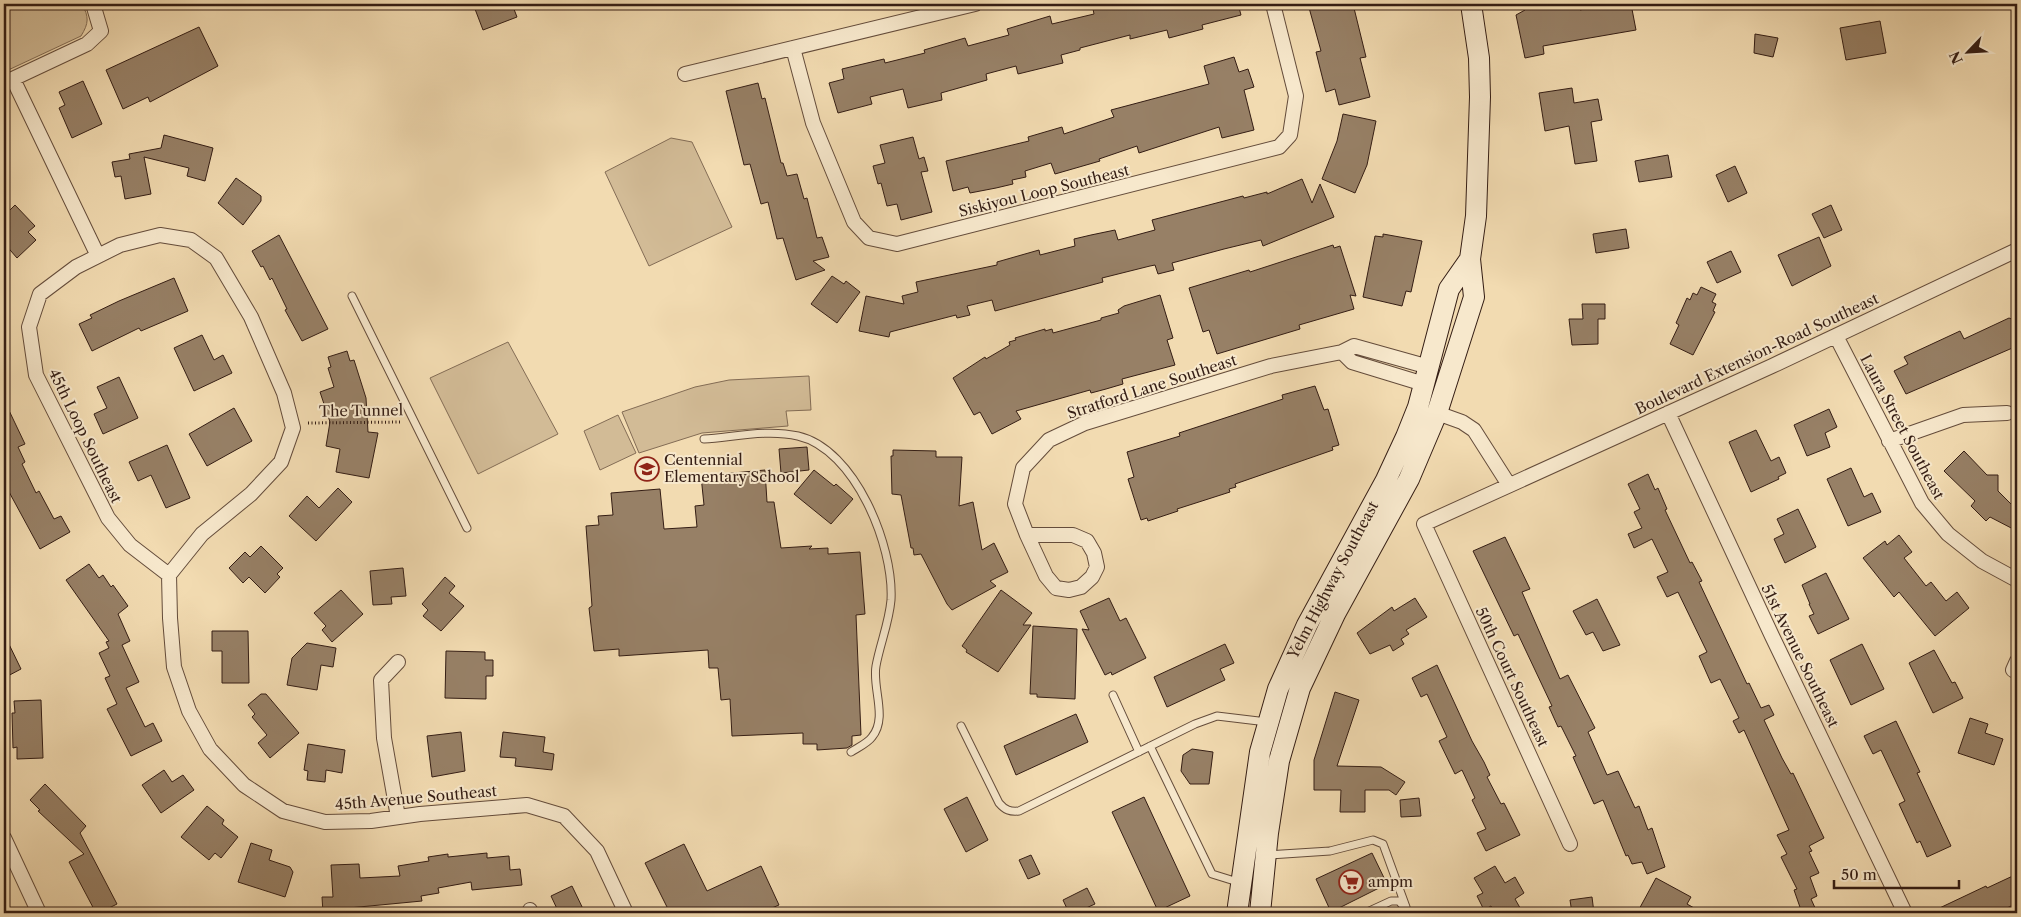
<svg xmlns="http://www.w3.org/2000/svg" width="2021" height="917" font-family="'Libre Caslon Text',serif">
  <rect width="100%" height="100%" fill="#f2dbb1"/>
  <filter id="stains"><feTurbulence type="fractalNoise" baseFrequency=".004" numOctaves="4"/><feColorMatrix values="0 0 0 0 .2 0 0 0 0 .09 0 0 0 0 .02 0 0 0 .5 -.17"/></filter>
  <radialGradient id="worn" r=".72"><stop offset=".6" stop-color="#630" stop-opacity="0"/><stop offset="1" stop-color="#630" stop-opacity=".3"/></radialGradient>
  <path fill="#d2bb96" stroke="#836c55" d="M4,4H82C89,17 89,23 81,36L4,72Z
    M671,138L692,142L732,227L649,266L605,172Z
    M508,342L558,434L478,474L430,378Z
    M809,376L811,410L786,411L788,426L702,433L639,453L622,412L695,387L729,380Z
    M618,415L636,453L600,470L584,431Z"/>
  <path fill="#978066" stroke="#341d14" d="M490,4H512L517,17L483,30L475,9Z
    M1129,4H1238L1241,15L1202,25L1203,29L1169,38L1167,30L1130,39V35L1080,48V50L1061,55L1063,63L1018,74L1016,66L986,74L987,80L941,93L942,100L908,108L903,89L870,97L872,104L838,113L829,83L844,79L842,69L884,59L885,63L925,53L924,50L965,38L968,46L1009,35L1007,29L1050,16L1052,24L1094,14L1093,9L1110,5L1111,9Z
    M1308,4H1353L1366,57L1360,58L1370,97L1339,105L1335,89L1326,92L1316,52L1321,51Z
    M1524,4H1579L1580,10L1609,4H1631L1636,30L1543,46L1544,54L1525,58L1516,15L1525,10Z
    M1880,21L1886,53L1846,60L1840,28Z
    M199,27L218,66L150,102L148,97L123,109L106,70Z
    M1755,34L1778,38L1773,57L1754,53Z
    M1234,57L1239,72L1248,69L1254,87L1244,90L1254,130L1222,138L1219,127L1139,153L1137,146L1099,159L1100,161L1055,174L1051,163L1025,171L1026,177L1012,180L1013,184L996,188L970,193L968,187L953,191L946,161L1029,141L1028,137L1062,127L1064,134L1114,117L1111,110L1209,84L1204,66Z
    M83,81L102,124L72,138L59,108L65,105L59,92Z
    M758,83L762,99L765,98L781,163H783L787,176L797,174L804,199L807,198L817,238L822,237L829,257L813,261L825,270L796,280L783,238L777,239L768,202L761,204L750,164L744,165L726,91Z
    M1572,88L1574,103L1598,99L1602,120L1591,122L1597,161L1575,164L1569,126L1545,131L1539,93Z
    M1343,114L1376,121L1367,165L1355,193L1322,179L1337,141Z
    M164,135L213,148L205,181L187,176L189,168L144,157L151,194L125,199L121,176L115,177L112,162L130,159L129,154L161,148Z
    M913,137L919,159L924,157L928,171L921,172L932,212L901,220L897,204L887,206L881,183L878,184L873,166L885,163L880,145Z
    M1668,155L1672,177L1639,182L1635,161Z
    M1735,166L1747,193L1728,202L1716,175Z
    M236,178L261,196V201L243,225L218,203Z
    M1302,179L1312,203L1320,184L1334,217L1263,246L1261,240L1224,249L1172,263L1174,270L1158,274L1155,265L1150,266L1102,278L1103,282L995,311L992,300L967,306L970,315L957,318L956,315L890,332L889,337L859,331L866,296L904,304L902,296L918,292L916,282L997,265V262L1039,250L1040,255L1075,246L1074,239L1091,235L1115,230L1118,240L1155,230L1152,220L1243,196L1244,198L1267,192V194Z
    M15,205L35,226L28,232L36,240L17,258L4,243V216Z
    M1831,205L1842,230L1824,238L1812,214Z
    M1626,229L1629,248L1596,253L1593,234Z
    M1383,234L1422,241L1411,292L1406,291L1402,306L1363,297L1375,236L1383,237Z
    M279,235L328,329L302,341L285,310L287,309L272,278L270,280L263,266L261,267L252,251Z
    M1819,237L1831,266L1792,286L1778,255Z
    M1333,245L1334,248L1340,246L1356,296L1350,295L1354,309L1299,325L1300,329L1217,354L1209,330L1203,332L1189,288L1249,270L1250,272Z
    M1731,251L1741,272L1717,283L1707,262Z
    M832,276L844,284L846,281L860,292L837,323L811,304Z
    M174,278L188,311L141,331L139,328L92,351L79,324L92,318L90,315L119,301Z
    M1701,287L1716,294L1712,302L1716,304L1713,311L1715,312L1693,355L1670,344L1679,325L1676,323L1687,298L1690,300L1693,293L1697,295Z
    M1160,295L1173,338L1167,340L1175,365L1122,379L1123,384L1106,389L1091,393L1090,390L1016,411L1021,419L992,434L980,412L974,415L953,378L985,357L986,359L1010,345L1009,342L1016,340L1015,338L1045,329V331L1052,329L1053,333L1101,320V318L1119,313L1118,310L1124,306Z
    M1582,304H1605V319H1598V344L1572,345L1569,319H1583Z
    M2009,318L2017,321V346L1906,394L1894,371L1908,364L1904,357L1960,331L1964,339Z
    M202,335L214,360L223,355L232,373L194,391L174,348Z
    M347,351L350,361L354,360L366,398L368,432L378,433L369,478L336,472L340,449L326,446L330,422L320,392L334,387L328,368L331,367L328,357Z
    M119,377L138,418L103,434L94,414L107,408L97,387Z
    M1315,386L1324,410L1328,409L1339,445L1332,447L1333,450L1235,484L1236,487L1229,489L1230,492L1177,509L1178,511L1148,521L1147,518L1141,520L1128,479L1134,477L1127,452L1180,436L1179,433L1283,399L1282,395Z
    M4,400L25,444L18,447L25,462L22,464L36,493L39,491L54,519L61,516L70,532L40,549L8,490L4,492Z
    M234,408L252,441L207,466L189,434Z
    M1829,409L1837,427L1825,433L1830,447L1807,456L1794,425Z
    M1756,430L1771,461L1779,457L1786,473L1778,477L1779,479L1751,492L1729,442Z
    M167,445L190,498L166,508L151,475L138,481L129,462Z
    M807,447L809,470L781,473L779,449Z
    M893,450L936,451V457H962L959,506L973,502L982,550L994,543L1008,572L990,581L996,586L952,610L947,604L921,554L914,555L913,548H911L901,495L892,494L891,456H893Z
    M1964,451L1987,475H1998V491L2017,510V531L1990,517L1986,521L1971,506L1975,501L1944,471Z
    M1851,468L1864,497L1872,493L1881,512L1848,526L1827,479Z
    M765,470L767,502H774L781,548L812,546L809,549L828,548V554L860,552L865,614L856,615L861,735L852,736V745L847,748L817,750V744H803V733L732,736L730,699L721,700L718,668H709L708,650L619,656V649L594,651L589,608L592,606L586,526L599,525L598,516L613,515L611,493L660,489L664,529L697,527L695,506L704,505L701,476Z
    M814,470L834,486L836,484L853,499L831,524L794,494Z
    M1648,474L1655,490L1658,488L1667,509L1665,510L1690,563L1692,562L1702,581L1699,582L1747,684L1749,683L1761,708L1769,705L1774,715L1764,720L1782,758L1791,774L1793,773L1824,838L1809,846L1812,851L1809,852L1819,873L1810,877L1817,896L1811,899L1816,910L1802,913L1794,890L1797,889L1781,857L1787,854L1777,835L1789,830L1744,730L1739,733L1733,721L1739,718L1720,679L1711,683L1699,656L1707,652L1678,592L1667,597L1657,577L1668,572L1652,539L1634,548L1628,534L1642,528L1634,512L1640,509L1628,484Z
    M338,488L352,502L316,541L289,516L307,496L319,508Z
    M1798,509L1816,547L1785,563L1774,539L1784,534L1777,519Z
    M1899,535L1912,552L1904,558L1926,586L1931,582L1946,601L1957,592L1969,608L1935,636L1899,592L1894,597L1863,558L1885,541L1887,545Z
    M1505,537L1530,589L1522,592L1560,679L1568,675L1595,728L1588,732L1607,775L1618,771L1635,808L1639,806L1648,830L1652,828L1665,867L1647,874L1642,862L1632,864L1628,855L1626,856L1603,800L1594,804L1573,757L1576,756L1561,726L1558,727L1549,707L1552,706L1518,634L1514,636L1473,551Z
    M261,546L283,568L277,574L280,577L265,593L249,577L243,583L229,568L245,552L250,557Z
    M89,564L99,578L103,575L111,587L113,585L128,606L118,614L130,641L122,645L139,682L126,688L145,727L153,723L162,741L131,756L107,709L117,704L105,678L110,676L99,653L109,648L106,642L109,641L66,580Z
    M403,568L406,596L391,597L392,604L373,605L370,571Z
    M1826,573L1849,619L1818,634L1809,616L1814,614L1809,604H1810L1802,585Z
    M445,577L455,586L449,593L464,606L441,631L423,616L428,610L422,604Z
    M341,590L363,614L332,642L322,630L326,626L314,613Z
    M1001,590L1032,613L1023,625H1031L998,672L966,652L967,650L962,646Z
    M1109,598L1120,621L1126,618L1146,658L1112,675L1111,672L1105,675L1082,629L1089,630L1080,611Z
    M1415,598L1427,617L1406,630L1409,634L1401,639L1404,644L1393,651L1390,645L1370,654L1357,633L1392,607L1394,611Z
    M1597,599L1620,645L1603,651L1593,632L1586,635L1573,611Z
    M1033,626L1077,629L1075,699L1037,697V694H1030Z
    M212,631H248L249,683H222V651H212Z
    M4,634L21,669L4,678Z
    M307,643L336,648L333,667L321,665L317,690L287,685L292,658Z
    M1225,644L1234,663L1220,669L1225,680L1167,707L1154,677Z
    M1862,644L1884,689L1851,705L1830,660Z
    M1934,650L1952,683L1955,682L1963,698L1933,713L1909,663Z
    M446,651L485,652V660H493V676H486V699L445,698Z
    M1437,665L1472,741L1484,762L1490,775L1487,777L1501,804L1504,803L1520,835L1486,851L1477,833L1486,829L1472,800L1475,798L1462,770L1455,774L1439,741L1447,737L1427,694L1421,697L1412,678Z
    M1335,692L1359,700L1337,766L1381,767L1405,782L1396,795L1389,790H1365V812H1340L1341,790H1314V760Z
    M261,694H266L299,733L270,758L258,743L267,735L252,717L255,714L248,705Z
    M41,700L43,758L17,759V747L13,748L12,713H15L14,701Z
    M1076,714L1088,742L1016,775L1004,746Z
    M1970,718L1988,724L1985,733L2003,739L1994,765L1958,753Z
    M1896,721L1920,772L1917,773L1951,846L1927,857L1920,841L1917,843L1899,804L1905,801L1881,750L1873,754L1864,736Z
    M461,732L465,771L432,777L427,736Z
    M503,732L545,737L543,752L554,754L552,770L515,766L516,758L500,757Z
    M308,744L345,750L342,773L326,770L325,782L307,780L308,771L304,770Z
    M1192,749L1213,752L1209,784H1190L1181,771L1183,755Z
    M164,770L172,782L183,775L194,790L161,813L142,785Z
    M45,784L86,826L80,833L117,904L99,913H96L69,862L84,854L38,811L40,810L30,800Z
    M967,797L988,840L966,852L944,809Z
    M1144,797L1190,896L1158,911L1112,812Z
    M1419,798L1421,816L1401,817L1400,800Z
    M207,806L224,820L222,824L238,837L221,858L215,853L209,860L181,837Z
    M251,843L272,850L269,860L290,867L293,872L285,897L238,882Z
    M684,844L707,891L761,866L779,905L760,913H670L645,863Z
    M487,853V858L509,856L510,870L520,869L522,885L472,890L471,882L438,888L439,893L421,896L422,901L338,909V913H323L322,897H333L331,865L359,864L360,878L400,876L398,866L429,861L428,857L448,854V857Z
    M1372,853L1387,884L1331,912L1316,879Z
    M1031,855L1040,874L1028,879L1019,860Z
    M1495,866L1505,883L1515,877L1524,893L1515,899L1523,913H1495L1491,906L1484,910L1477,896L1483,893L1474,878Z
    M2017,874V903L1997,913H1929L1986,886L1987,888Z
    M1656,878L1691,897L1687,904L1703,913H1637Z
    M572,886L585,913H559L551,896Z
    M1087,888L1095,904L1075,913H1069L1063,900Z
    M1592,897L1594,913H1572L1570,900Z"/>
  <g fill="none" stroke-linecap="round" stroke-linejoin="round">
    <g stroke="#644c3b" stroke-width="9">
      <path id="lane" d="M352,296L467,528
        M704,439C734,437 768,429 798,436C855,449 894,546 891,600C889,623 880,644 876,666C872,688 888,718 872,737C868,743 857,748 851,752
        M1113,695L1139,752
        M961,726L999,803C1005,810 1010,812 1019,811L1195,724L1217,716L1267,722
        M1150,746L1212,874L1241,883
        M1268,855L1330,851L1373,840L1383,844L1406,907
        M1365,913L1391,901H1399L1409,913"/>
    </g>
    <g stroke="#644c3b" stroke-width="16">
      <path id="street" d="M793,48L813,123L854,222L869,238L897,244L1279,147L1290,135L1296,96L1273,4
        M685,74L975,4
        M13,79L98,256
        M4,83L87,44L101,31L93,4
        M1836,336L1922,503L1948,534L1982,561L2017,580
        M1342,352L1352,362L1424,384
        M1437,413L1462,422L1474,430L1509,485
        M1668,413L1772,636L1905,913
        M1889,441L1963,415L2007,413
        M1027,535H1073L1087,541L1094,553L1097,567L1092,577L1081,587L1069,590L1056,588L1046,576L1027,535L1015,504L1023,468L1049,440L1085,423L1271,366L1342,352L1354,346L1429,367
        M169,575L130,545L108,518L36,375L29,327L40,294L76,267L120,245L160,235L191,240L216,258L251,317L284,393L293,428L281,462L251,494L202,534L169,575L170,618L174,667L189,711L210,749L244,785L283,811L325,822L371,821L420,814L527,805L564,816L597,851L626,913
        M398,662L381,680L384,738L398,817
        M2013,670L2017,661
        M4,838L39,913
        M1570,844L1424,524L1772,366L2017,250
        M530,910L531,913"/>
    </g>
    <g stroke="#341d14" stroke-width="22">
      <path id="secondary" d="M1237,913L1260,752L1278,689L1307,625L1386,480L1406,437L1418,407L1449,289L1470,259
        M1260,913L1268,833L1279,761L1300,688L1335,614L1409,479L1437,413L1474,297L1470,259L1476,216L1480,97L1479,58L1471,4"/>
    </g>
    <path stroke="#341d14" stroke-width="3" stroke-dasharray="1 2.5" stroke-linecap="butt" d="M308,423L402,422"/>
    <use href="#lane" stroke="#f7e8cc" stroke-width="7"/>
    <use href="#street" stroke="#f7e8cc" stroke-width="14"/>
    <use href="#secondary" stroke="#f7e8cc" stroke-width="20"/>
  </g>
  <defs>
    <g id="school-ring" transform="scale(1.25)"><circle r="9.5" fill="#f7e8cc" stroke="#8f2418" stroke-width="1.5"/><path d="M0-5L7-2L0 1L-7-2ZM-4 1L0 2.5L4 1V4Q0 6-4 4Z" fill="#8f2418"/></g>
    <g id="supermarket-ring" transform="scale(1.25)"><circle r="9.5" fill="#f7e8cc" stroke="#8f2418" stroke-width="1.5"/><path d="M-6-5.5h2.5l.6 2H6L4.5 2H-2.5L-4.4-4H-6ZM-1.5 3.2a1.3 1.3 0 1 0 .1 0ZM3 3.2a1.3 1.3 0 1 0 .1 0Z" fill="#8f2418"/></g>
  </defs>
  <g fill-rule="evenodd">
    <use href="#school-ring" x="647" y="469"/>
    <use href="#supermarket-ring" x="1351" y="882"/>
  </g>
  <g text-anchor="middle" stroke-width="4" stroke-linejoin="round" paint-order="stroke">
    <g font-size="15" fill="#341d14" stroke="#f7e8cc">
      <text transform="translate(1044 191) rotate(-14)" y="5">Siskiyou Loop Southeast</text>
      <text transform="translate(1757 354) rotate(-25)" y="5">Boulevard Extension-Road Southeast</text>
      <text transform="translate(1152 387) rotate(-18)" y="5">Stratford Lane Southeast</text>
      <text transform="translate(361 411) rotate(-1)" y="5">The Tunnel</text>
      <text transform="translate(1902 427) rotate(62)" y="5">Laura Street Southeast</text>
      <text transform="translate(85 436) rotate(64)" y="5">45th Loop Southeast</text>
      <text transform="translate(1333 580) rotate(-62)" y="5">Yelm Highway Southeast</text>
      <text transform="translate(1800 656) rotate(64)" y="5">51st Avenue Southeast</text>
      <text transform="translate(1512 677) rotate(65)" y="5">50th Court Southeast</text>
      <text transform="translate(416 798) rotate(-5)" y="5">45th Avenue Southeast</text>
    </g>
    <g font-size="15" fill="#341d14" stroke="#f7e8cc" text-anchor="start">
      <text x="664" y="465">Centennial<tspan x="664" dy="17">Elementary School</tspan></text>
      <text x="1368" y="887">ampm</text>
    </g>
  </g>
  <rect width="2021" height="917" fill="none" stroke="#f2dbb1" stroke-width="20"/>
  <rect x="5" y="5" width="2011" height="907" fill="none" stroke="#341d14" stroke-width="2.5"/>
  <rect x="10" y="10" width="2001" height="897" fill="none" stroke="#341d14"/>
  <g transform="translate(1968 52) rotate(245)" stroke="#f7e8cc" stroke-width="4" paint-order="stroke">
  <path d="M0-4L9 19L0 12L-9 19Z" fill="#341d14"/>
  <text y="-8" font-size="14" font-weight="bold" text-anchor="middle" fill="#341d14">N</text>
  </g>
  <path d="M1834 880v8h125v-8" fill="none" stroke="#341d14" stroke-width="2.5"/>
  <text x="1841" y="880" font-size="15" fill="#341d14" stroke="#f7e8cc" stroke-width="4" paint-order="stroke">50 m</text>
  <rect width="100%" height="100%" filter="url(#stains)"/>
  <rect width="100%" height="100%" fill="url(#worn)"/>
</svg>
